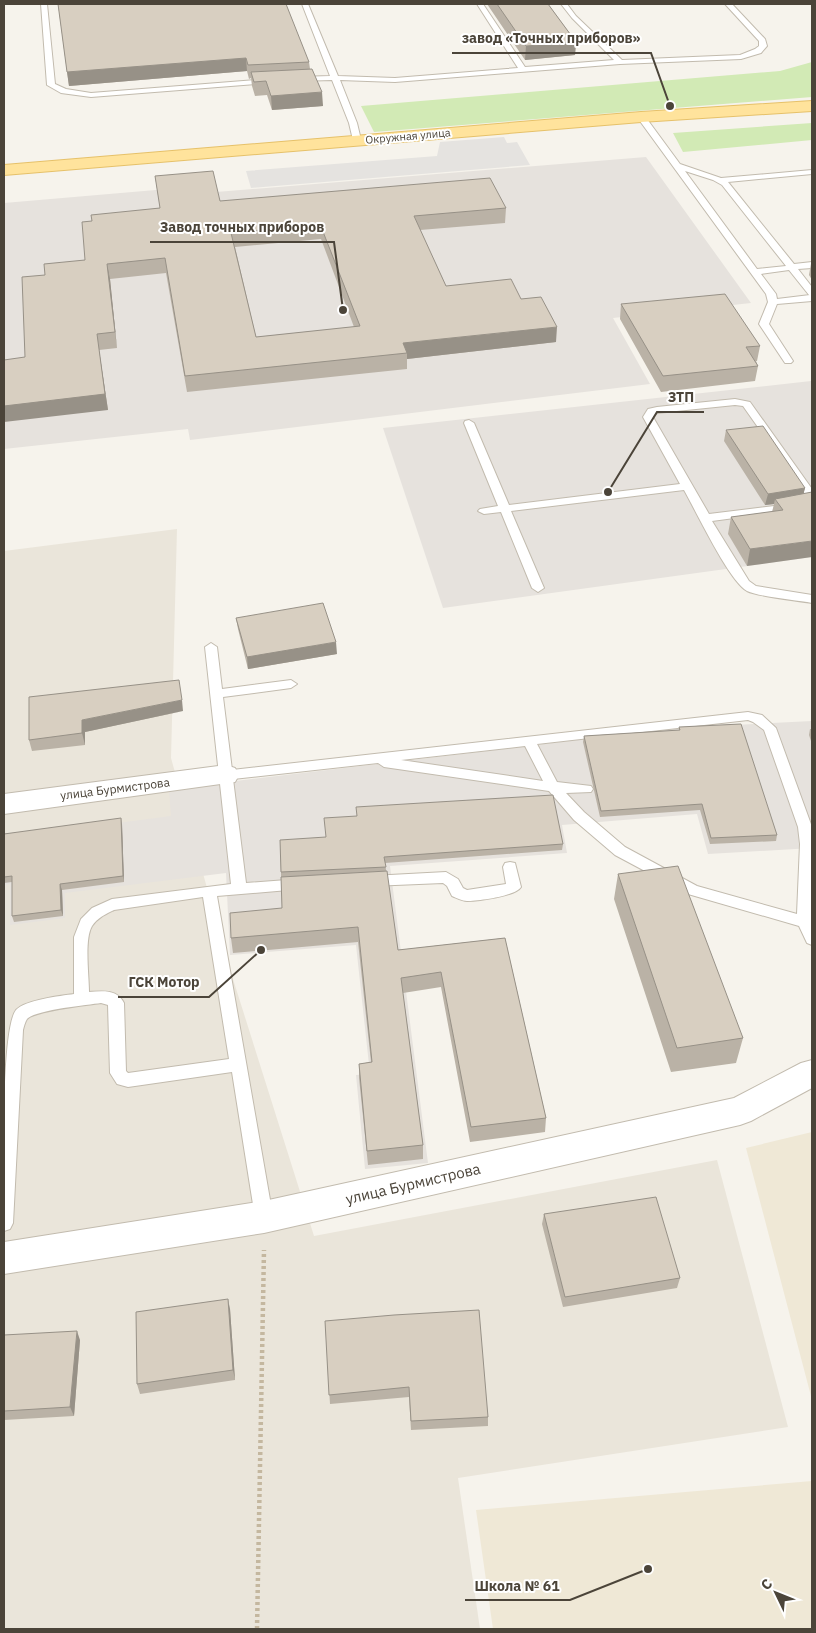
<svg xmlns="http://www.w3.org/2000/svg" width="816" height="1633" font-family="'IBM Plex Sans',sans-serif">
  <rect width="100%" height="100%" fill="#f6f3ec"/>
  <path fill="#eae5da" d="M177,529L171,758L227,960L314,1236L717,1160L788,1427L458,1478L480,1629H4V551Z"/>
  <path fill="#e6e2dd" d="M646,157L751,303L613,318L650,384L190,440L188,429L4,449V203L214,185L216,192Z
    M811,381L812,557L443,608L383,428Z
    M812,721V848L708,854L697,814L562,825L567,853L390,866L428,1163L365,1169L356,1075L370,1074L356,945L230,955L226,873L65,893V918L10,925V884L4,885V838L171,816L169,789L678,728Z"/>
  <path fill="#efe8d6" d="M812,1132V1400L746,1148Z
    M812,1481V1629H493L476,1510Z"/>
  <path fill="#d2eab5" d="M812,62V97L374,132L361,106L780,71Z
    M812,123V140L683,152L673,133Z"/>
  <path fill="#e5e3e0" d="M504,137L507,143L517,142L530,165L251,188L246,171L437,156L440,142Z"/>
  <g fill="none" stroke-linecap="round" stroke-linejoin="round">
    <g stroke="#c2bbae" stroke-width="2">
      <path id="lane" d="M41,4H47L55,84L66,89L91,93L269,79L273,81L269,83L91,97L61,93L47,85Z
        M302,4H308L338,76L395,78L518,68L477,4H483L525,67L614,60L572,18L561,4H567L576,16L622,60L740,55L755,49L759,46V41L725,4H732L765,39L767,46L761,53L741,59L620,64L395,82L340,80L357,123L361,140L357,142L353,140L349,123L332,80L298,81L294,79L298,77L330,76Z
        M638,115H644L680,164L721,178L812,170V174L728,182L794,264L812,262V268L798,269L812,287V301L777,304L769,324L793,361L791,363H785L759,324L768,302L766,294L637,117ZM685,171L713,180L722,185L786,266L757,269ZM789,270L809,295H810L777,299L776,294L761,274Z
        M735,399L750,402L812,489V505L802,509L712,521L749,581L756,586L812,595V603C796,600 760,597 747,591C729,581 696,511 684,490L511,511L544,588L538,592L532,588L501,512L484,514L478,511L480,509L498,506L464,423L465,421L469,420L474,423L509,505L680,484L643,417L648,409L657,407ZM735,405L743,406L805,494L804,501L799,503L709,514L653,417L657,413Z
        M211,643L217,647L222,689L291,680L297,684L291,688L223,697L232,770L748,712L762,715L776,728L812,827V945L807,943L799,926L688,894L615,855L574,820L549,791L384,767L378,763L233,779L246,883L300,879L305,880L307,884L305,888L300,889L217,896L273,1217L270,1223L264,1225L258,1223L255,1217L232,1072L128,1087L117,1084L110,1073L108,1005L101,1003C87,1005 35,1010 27,1019C25,1022 24,1026 23,1030L13,1223L10,1229L4,1231C4,1195 0,1030 16,1010C25,1000 60,996 74,994V937L81,919L92,908L112,899L231,884L205,647ZM748,720L753,722L764,730L798,827L800,844L797,914L697,886L625,847L584,812L566,793L591,792L593,789L591,786L557,782L537,744ZM525,746L543,781L401,760ZM203,897L229,1059L128,1073L126,1071L124,1003C117,989 103,991 89,992C89,976 84,939 92,926C97,918 106,914 114,910Z
        M510,862L515,863L521,887C516,896 478,901 467,901C462,901 457,898 452,896L447,886L443,883L371,886L366,885L364,881L366,877L371,876L446,872L458,879L463,888L467,890L506,884L503,867L505,863Z"/>
    </g>
    <g stroke="#c2bbae" stroke-width="2">
      <path id="street" d="M226,765L235,768L239,775L235,782L4,814V794Z
        M812,1060V1088L751,1121L740,1125L264,1233L4,1274V1242L264,1201L734,1098L801,1063Z"/>
    </g>
    <g stroke="#e6c16a" stroke-width="2">
      <path id="primary" d="M812,101V111L641,122L4,175V165L641,112Z"/>
    </g>
    <path stroke="#c4b79f" stroke-width="4.5" stroke-dasharray="3 3" stroke-linecap="butt" d="M257,1629L264,1250"/>
    <use href="#lane" fill="#fff" fill-rule="evenodd"/>
    <use href="#street" fill="#fff" fill-rule="evenodd"/>
    <use href="#primary" fill="#ffe39c" fill-rule="evenodd"/>
  </g>
  <path fill="#bab2a6" fill-rule="evenodd" d="M58,4L309,62L310,69L323,106L272,110L267,95L255,96L252,86L251,78L249,79L247,71L69,86Z
    M487,4H548L576,42L575,55L525,60Z
    M155,176L220,201L506,208L505,223L420,230L446,286L521,299L556,342L407,359V369L187,392L166,273L110,279L117,348L99,350L108,410L25,357L45,275L85,260L92,221L160,208ZM321,239L354,327L256,337L235,247Z
    M812,258V280L809,275Z
    M621,304L760,346L757,361H756L758,366L755,381L661,392L620,319Z
    M726,430L805,488L803,494L747,566L728,534L731,517L772,512L774,504L765,505L724,441Z
    M236,618L337,654L248,669L238,629Z
    M183,711L85,732V745L32,751L29,740Z
    M679,727L777,835L776,841L710,844L700,810L600,817L583,742L584,736L679,730Z
    M810,729H812V744L809,735Z
    M122,824L124,882L62,890L63,916L14,922L12,916V882L4,883V834Z
    M280,840L563,844L562,850L385,863L398,950L505,938L546,1118L545,1132L470,1142L441,987L403,993L423,1145V1159L368,1165L359,1078V1064L371,1062L358,942L233,953L231,938L282,908Z
    M618,874L743,1038L736,1063L671,1072L614,899Z
    M544,1214L680,1278L677,1288L563,1307L542,1224Z
    M230,1309L235,1380L140,1394L137,1384Z
    M325,1321L488,1417V1426L411,1430L409,1397L330,1404Z
    M4,1335L80,1340L74,1416L4,1420Z"/>
  <path fill="#979187" d="M576,42L575,55L525,60L526,46Z
    M246,58L247,71L69,86L67,72Z
    M322,92L323,106L272,110L271,96Z
    M107,264L110,279L117,348L115,332Z
    M557,327L556,342L407,359V353L403,343Z
    M99,350L108,410L4,422V406Z
    M805,488L802,500L775,499L774,504L765,505L768,494Z
    M812,541V557L747,566L750,549Z
    M336,642L337,654L248,669L247,657Z
    M182,700L183,711L85,732V745L82,733V720Z
    M121,818L122,824L124,882L123,876Z
    M60,884L62,890L63,916L61,910Z
    M228,1299L230,1309L235,1380L233,1370Z
    M77,1331L80,1340L74,1416L70,1407Z"/>
  <path fill="#d8cfc1" stroke="#979187" fill-rule="evenodd" d="M58,4H286L309,62L248,65L246,58L67,72Z
    M497,4H548L576,42L526,46Z
    M312,69L322,92L271,96L266,81L254,82L251,72Z
    M213,171L220,201L490,178L506,208L414,216L446,286L511,279L521,299L541,297L557,327L403,343L407,353L185,376L165,258L107,264L115,332L97,334L105,394L4,406V360L25,357L22,277L45,275L44,264L85,260L82,222L92,221L91,215L160,208L155,176ZM320,224L360,326L256,337L231,233Z
    M725,294L760,346L746,347L758,366L663,376L621,304Z
    M763,426L805,488L768,494L726,430Z
    M812,492V541L750,549L731,517L783,510L775,499Z
    M323,603L336,642L247,657L236,618Z
    M179,680L182,700L82,720V733L29,740V697Z
    M741,724L777,835L711,838L702,804L601,811L584,736L680,730L679,727Z
    M553,795L563,844L384,857L386,867L281,872L280,840L326,837L324,818L357,816L356,807Z
    M121,818L123,876L60,884L61,910L12,916V876L4,877V834Z
    M678,866L743,1038L677,1048L618,874Z
    M387,871L398,950L505,938L546,1118L471,1127L441,972L401,978L423,1145L367,1151L359,1064L372,1062L358,927L231,938L230,913L282,908L281,877Z
    M656,1197L680,1278L565,1297L544,1214Z
    M228,1299L233,1370L137,1384L136,1312Z
    M479,1310L488,1417L411,1421L409,1387L329,1395L325,1321L394,1315Z
    M77,1331L70,1407L4,1411V1335Z"/>
  <g text-anchor="middle" stroke-width="4" stroke-linejoin="round" paint-order="stroke">
    <g font-size="11" fill="#4b4439" stroke="#fff">
      <text transform="translate(408 136) rotate(-5)" y="4">Окружная улица</text>
    </g>
    <g font-size="12" fill="#4b4439" stroke="#fff">
      <text transform="translate(115 789) rotate(-7)" y="4">улица Бурмистрова</text>
    </g>
    <g font-size="15" fill="#4b4439" stroke="#fff">
      <text transform="translate(413 1184) rotate(-13)" y="5">улица Бурмистрова</text>
    </g>
  </g>
  <path fill="none" stroke="#4b4439" stroke-width="2" d="M670 106L651 53H452M343 310L334 242H150M608 492L657 412H704M261 950L209 997H118M648 1569L570 1600H465"/>
  <g fill="#4b4439" stroke="#fff" stroke-width="2">
    <circle cx="670" cy="106" r="5"/>
    <circle cx="343" cy="310" r="5"/>
    <circle cx="608" cy="492" r="5"/>
    <circle cx="261" cy="950" r="5"/>
    <circle cx="648" cy="1569" r="5"/>
  </g>
  <g font-size="14" text-anchor="middle" font-weight="bold" fill="#4b4439" stroke="#fff" stroke-width="4" stroke-linejoin="round" paint-order="stroke">
    <text x="551" y="43">завод «Точных приборов»</text>
    <text x="242" y="232">Завод точных приборов</text>
    <text x="681" y="402">ЗТП</text>
    <text x="164" y="987">ГСК Мотор</text>
    <text x="517" y="1591">Школа № 61</text>
  </g>
  <rect width="816" height="1633" fill="none" stroke="#4b4439" stroke-width="10"/>
  <g transform="translate(776 1593) rotate(313)" stroke="#ffffff" stroke-width="4" paint-order="stroke">
  <path d="M0-4L9 19L0 12L-9 19Z" fill="#4b4439"/>
  <text y="-8" font-size="14" font-weight="bold" text-anchor="middle" fill="#4b4439">С</text>
  </g>
</svg>
